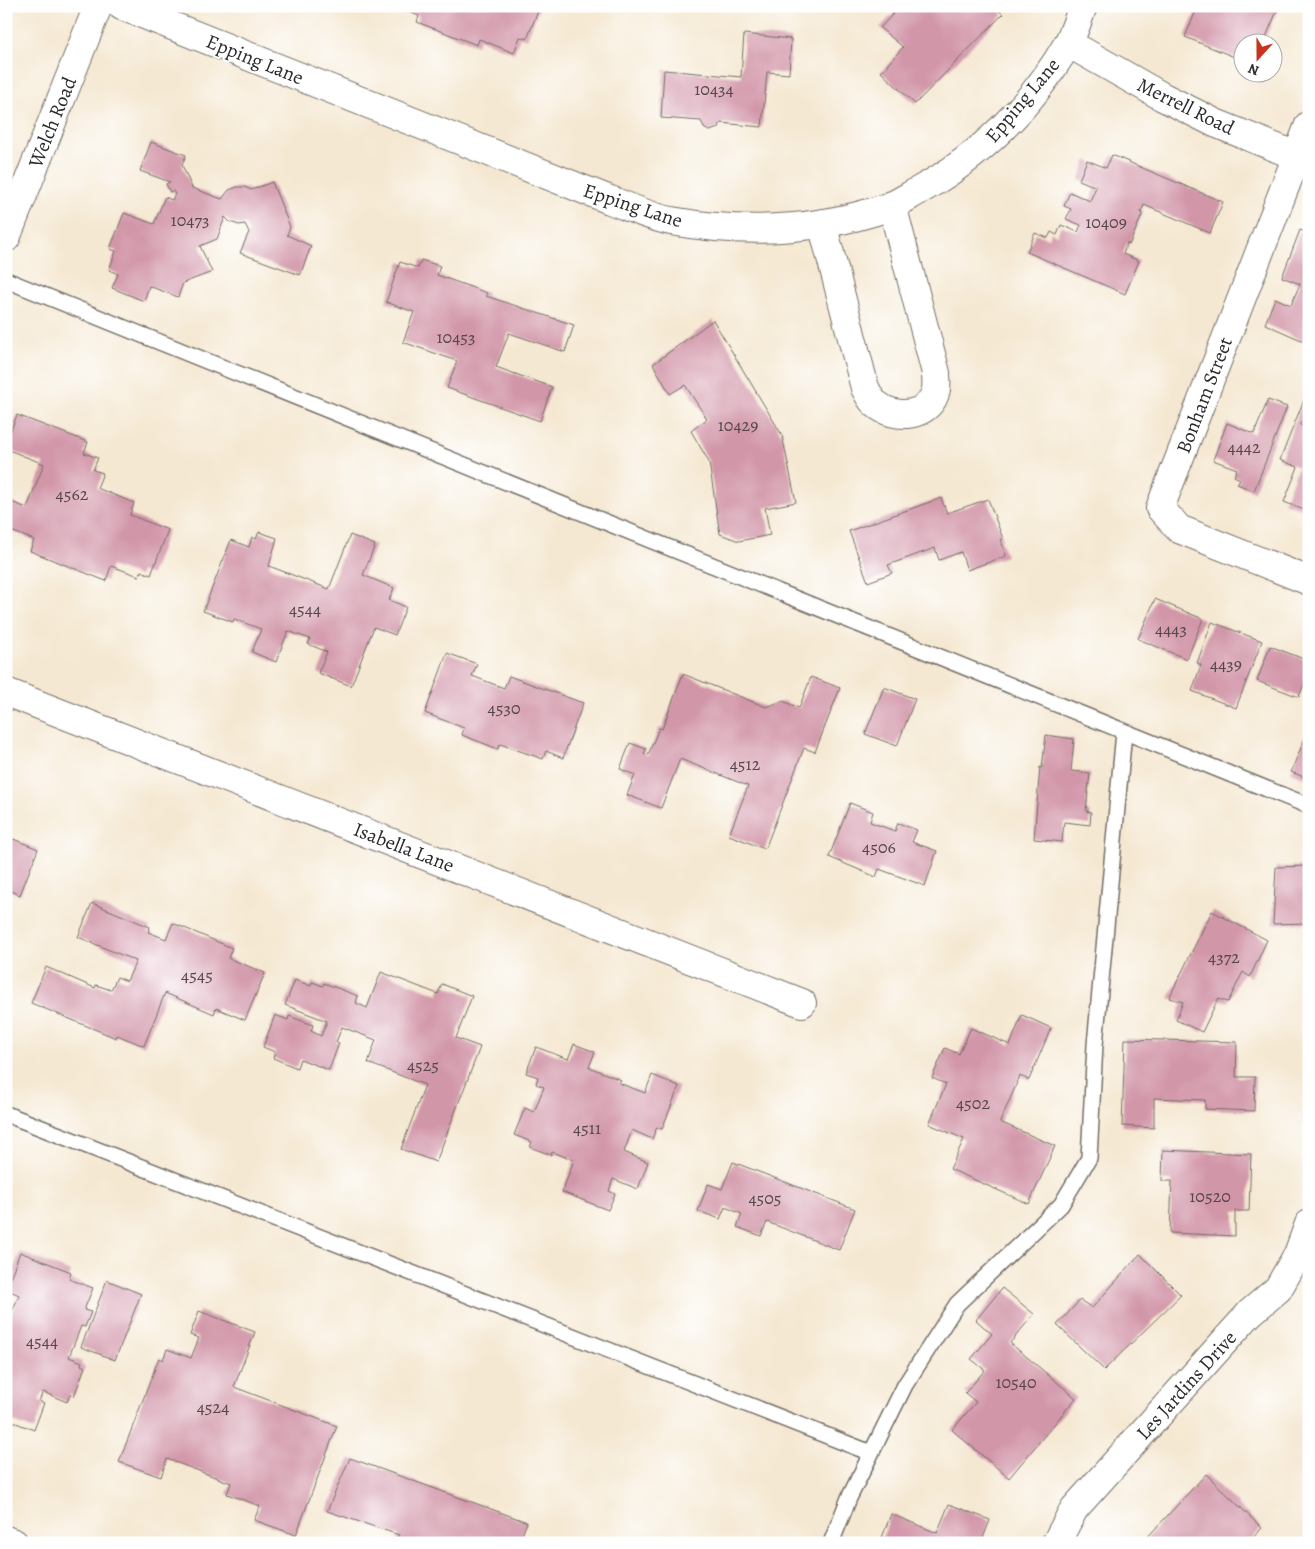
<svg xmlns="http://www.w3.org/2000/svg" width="1315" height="1549" font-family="Alegreya,serif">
  <rect width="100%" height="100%" fill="#fff"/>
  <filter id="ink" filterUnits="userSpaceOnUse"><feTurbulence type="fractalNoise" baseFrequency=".02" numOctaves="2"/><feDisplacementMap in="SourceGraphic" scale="10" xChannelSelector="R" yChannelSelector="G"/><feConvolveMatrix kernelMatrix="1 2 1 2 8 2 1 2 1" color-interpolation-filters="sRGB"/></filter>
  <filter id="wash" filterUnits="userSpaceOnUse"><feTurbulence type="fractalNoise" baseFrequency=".0096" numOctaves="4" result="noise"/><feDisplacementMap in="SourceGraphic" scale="20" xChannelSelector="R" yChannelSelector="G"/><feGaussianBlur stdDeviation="1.12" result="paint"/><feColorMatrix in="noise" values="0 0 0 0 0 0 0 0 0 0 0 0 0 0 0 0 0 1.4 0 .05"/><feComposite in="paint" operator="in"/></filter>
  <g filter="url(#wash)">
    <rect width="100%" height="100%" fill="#f5e8d2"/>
    <g id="blocks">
      <path fill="#d296a9" d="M394,6H540L527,39L520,37L514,53L479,39L477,45L417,22L419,16Z
        M900,6H993L1003,14L915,104L881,72L903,47L880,28Z
        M1198,6H1279L1264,42H1242V60L1185,37Z
        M744,34L791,39L789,74L767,72L762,127L721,123L718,128L710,131L705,129L701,121L661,118L664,70L741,77Z
        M151,142L186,155L182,165L192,188L222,199L229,190L237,187H245L251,190L272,182L290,227L287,235L311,246L300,275L240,253L249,232L245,224L239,225L230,222L225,217L217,239L200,246L212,272L183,283L178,297L149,286L144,301L112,288L118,274L109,270L116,251L110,249L124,213L154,224L165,197L172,200L175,194L173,191L170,192L166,184L170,182L140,171Z
        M1112,155L1223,202L1210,233L1144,205L1141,212L1143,213L1129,245L1127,243L1123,254L1139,261L1125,294L1027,252L1035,233L1048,238L1051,232L1057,235L1061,225L1078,232L1081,225L1066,219L1071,209L1064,206L1070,192L1090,201L1096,187L1079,180L1087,160L1106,168Z
        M1300,230L1309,233L1308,343L1265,324L1275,298L1291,305L1300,284L1282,277Z
        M421,260L440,266L437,275L487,293L486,296L574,325L565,352L509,333L501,354L496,367L552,387L540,421L447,388L457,361L403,342L414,312L386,302L400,262L418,268Z
        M713,320L782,435L796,502L765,508L770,535L739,541L720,534L709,462L691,431L707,419L685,385L670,394L653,364Z
        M1309,387V424L1302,421L1300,425L1309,429V512L1284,502L1298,467L1280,460Z
        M1268,400L1287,407L1254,491L1237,484L1240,479L1234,476L1237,469L1213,460L1227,423L1254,434Z
        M17,415L88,442L84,453L98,458L93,470L103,473L97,488L134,503L130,515L168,530L151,575L141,571L139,576L111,566L106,581L30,551L34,540L6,529V500L27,508L44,464L6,449V443Z
        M941,498L947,513L988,499L1003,539L1001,540L1006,556L967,570L961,552L939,560L935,548L888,565L892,573L868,582L849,531Z
        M259,532L277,538L269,566L329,589L350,535L375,545L363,575L394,588L389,600L406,607L395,635L374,627L351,686L318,673L327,652L308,644L310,639L288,631L276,662L252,652L261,629L234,619L233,622L203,611L231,540L249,547L252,537L256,539Z
        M1155,599L1203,619L1187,659L1138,639Z
        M1212,622L1262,641L1236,708L1192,691L1201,665L1197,663Z
        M1270,646L1309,661V671L1299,697L1257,681Z
        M447,653L477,664L472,676L504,688L509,676L583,703L563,758L546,751L543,759L500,744L498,749L462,735L464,728L425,713Z
        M683,674L766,707L783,701L799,708L811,677L840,688L815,752L804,748L765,849L729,835L748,786L680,759L661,808L627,795L635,775L620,769L630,743L646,749L644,754L648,755L659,728L662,729Z
        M884,687L915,699L897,746L865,734Z
        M1309,728V779L1291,772Z
        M1046,735L1074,739L1071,771L1090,773L1086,811L1091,812L1090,825L1064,822L1062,842L1034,839L1040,767L1042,768Z
        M850,803L873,812L870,822L895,831L898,823L917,830L912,842L937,851L925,886L879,869L876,877L829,857Z
        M6,836L38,849L20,895L6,889Z
        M1309,866V923L1273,924L1276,867Z
        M92,903L150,927L148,932L166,939L173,923L232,948L228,958L265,973L245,1020L216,1008L214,1014L165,993L144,1046L117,1035L116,1038L31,1003L46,967L95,988L96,985L111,990L117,977L127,981L136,961L78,937Z
        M1212,911L1267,940L1250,977L1243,972L1228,1002L1218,999L1202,1032L1176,1020L1183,1002L1169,998Z
        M381,972L438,994L442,984L472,996L456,1038L480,1047L436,1162L401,1149L425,1085L368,1063L376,1040L342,1027L336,1042L339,1043L329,1070L300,1059L297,1068L273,1058L275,1052L263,1047L275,1015L288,1020L289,1016L313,1025L311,1031L321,1036L327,1021L285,1005L295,980L311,986L312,982L323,986L324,983L358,996L356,1003L367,1008Z
        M1022,1015L1051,1028L1029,1080L1020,1076L1000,1122L1055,1146L1029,1204L950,1169L964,1139L929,1124L946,1084L932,1078L945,1048L959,1054L971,1028L1010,1045Z
        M1125,1039L1237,1042L1236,1077H1255L1254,1111L1205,1109V1100L1154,1098V1128L1122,1126Z
        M574,1044L595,1052L589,1067L621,1080L619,1083L645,1093L652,1075L679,1086L662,1129L657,1127L652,1139L632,1130L624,1152L648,1162L638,1189L613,1179L609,1191L615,1194L608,1210L562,1192L574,1160L552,1152L551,1155L530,1147L532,1142L514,1135L525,1108L534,1112L544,1087L536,1084L538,1077L526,1073L536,1047L568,1059Z
        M1163,1150L1251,1154L1249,1211H1235V1236L1170,1233L1172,1181H1162Z
        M733,1162L855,1209L839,1250L767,1222L761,1236L737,1227L742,1214L725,1207L720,1219L698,1211L708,1184L722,1189Z
        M20,1252L71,1272L69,1279L93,1288L84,1310L91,1312L85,1327L81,1326L69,1357L82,1362L81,1365L85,1367L74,1396L70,1394L67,1402L43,1392L39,1401L44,1403L34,1430L6,1419V1347L11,1335L6,1333V1326L19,1295L6,1289Z
        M1140,1254L1181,1295L1104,1370L1057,1325L1080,1300L1092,1308Z
        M107,1280L141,1294L115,1360L81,1347Z
        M1002,1288L1034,1314L1010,1343L1076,1398L1009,1478L952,1430L976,1402L965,1393L985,1370L971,1359L992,1334L976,1320Z
        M199,1311L255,1332L234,1387L337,1426L296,1535L254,1520L260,1506L227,1494L231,1483L167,1459L161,1477L119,1462L159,1358L163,1360L167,1349L191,1358L199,1338L190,1335Z
        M350,1458L527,1522L519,1543H396L399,1535L327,1511Z
        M1206,1474L1262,1528L1248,1543H1142Z
        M949,1504L990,1520L981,1543H880L891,1514L937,1533Z"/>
    </g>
  </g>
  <g filter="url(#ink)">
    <use href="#blocks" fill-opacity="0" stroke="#726d65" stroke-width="1"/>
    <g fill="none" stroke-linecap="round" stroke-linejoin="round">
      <g stroke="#726d65" stroke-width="18">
        <path id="service" d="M6,280L1309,806
          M6,1114L871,1453
          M831,1543L849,1498L905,1385L957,1304L1061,1205L1089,1158L1095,1045L1124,732"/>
      </g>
      <g stroke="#726d65" stroke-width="30">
        <path id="minor" d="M122,6L610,200C629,207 650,217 671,221C744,234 820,231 891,206C900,202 909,196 918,191C979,158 1032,105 1067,45C1074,33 1078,19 1083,6
          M1068,43L1163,97L1215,123L1309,161
          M1309,125L1160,508L1179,529L1309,581
          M822,223L865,388C868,393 871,401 876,404C894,420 931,418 936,389C937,384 936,378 936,373L892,205
          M6,238L98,6
          M6,692L802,1003
          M6,1540L14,1543
          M1056,1543L1074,1509L1250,1313L1278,1289L1298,1254L1309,1224"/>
      </g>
      <use href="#service" stroke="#fff" stroke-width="15"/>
      <use href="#minor" stroke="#fff" stroke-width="28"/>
    </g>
  </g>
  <g text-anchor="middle" stroke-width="4" stroke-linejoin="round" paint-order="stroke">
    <g font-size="18" fill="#55464a">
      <text x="714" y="95">10434</text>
      <text x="190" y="226">10473</text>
      <text x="1106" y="228">10409</text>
      <text x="456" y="343">10453</text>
      <text x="738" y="431">10429</text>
      <text x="1244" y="453">4442</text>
      <text x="72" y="500">4562</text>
      <text x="305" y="615">4544</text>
      <text x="1171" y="635">4443</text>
      <text x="1226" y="670">4439</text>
      <text x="504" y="714">4530</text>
      <text x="745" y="770">4512</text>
      <text x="879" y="853">4506</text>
      <text x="1224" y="963">4372</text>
      <text x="197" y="981">4545</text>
      <text x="423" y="1071">4525</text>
      <text x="973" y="1109">4502</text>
      <text x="587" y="1134">4511</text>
      <text x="1210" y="1202">10520</text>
      <text x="765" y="1204">4505</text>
      <text x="42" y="1347">4544</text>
      <text x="1016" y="1388">10540</text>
      <text x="213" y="1413">4524</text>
    </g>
    <g font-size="20" fill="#2b2b2b" stroke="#fff">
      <text transform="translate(255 59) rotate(22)" y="7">Epping Lane</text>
      <text transform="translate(1022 100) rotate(-50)" y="7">Epping Lane</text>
      <text transform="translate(1186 106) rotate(26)" y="7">Merrell Road</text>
      <text transform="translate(52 122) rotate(-68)" y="7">Welch Road</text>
      <text transform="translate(633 205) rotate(18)" y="7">Epping Lane</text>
      <text transform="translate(1204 395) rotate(-69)" y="7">Bonham Street</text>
      <text transform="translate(404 847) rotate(21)" y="7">Isabella Lane</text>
      <text transform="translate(1186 1385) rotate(-48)" y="7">Les Jardins Drive</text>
    </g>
  </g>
  <rect width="1315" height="1549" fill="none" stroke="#fff" stroke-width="25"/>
  <g transform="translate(1258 58) rotate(201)"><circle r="24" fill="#ffffff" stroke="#aaaaaa"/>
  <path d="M0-4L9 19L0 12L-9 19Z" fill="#c8321e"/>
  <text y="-8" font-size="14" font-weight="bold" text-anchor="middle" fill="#2b2b2b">N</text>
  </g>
</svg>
